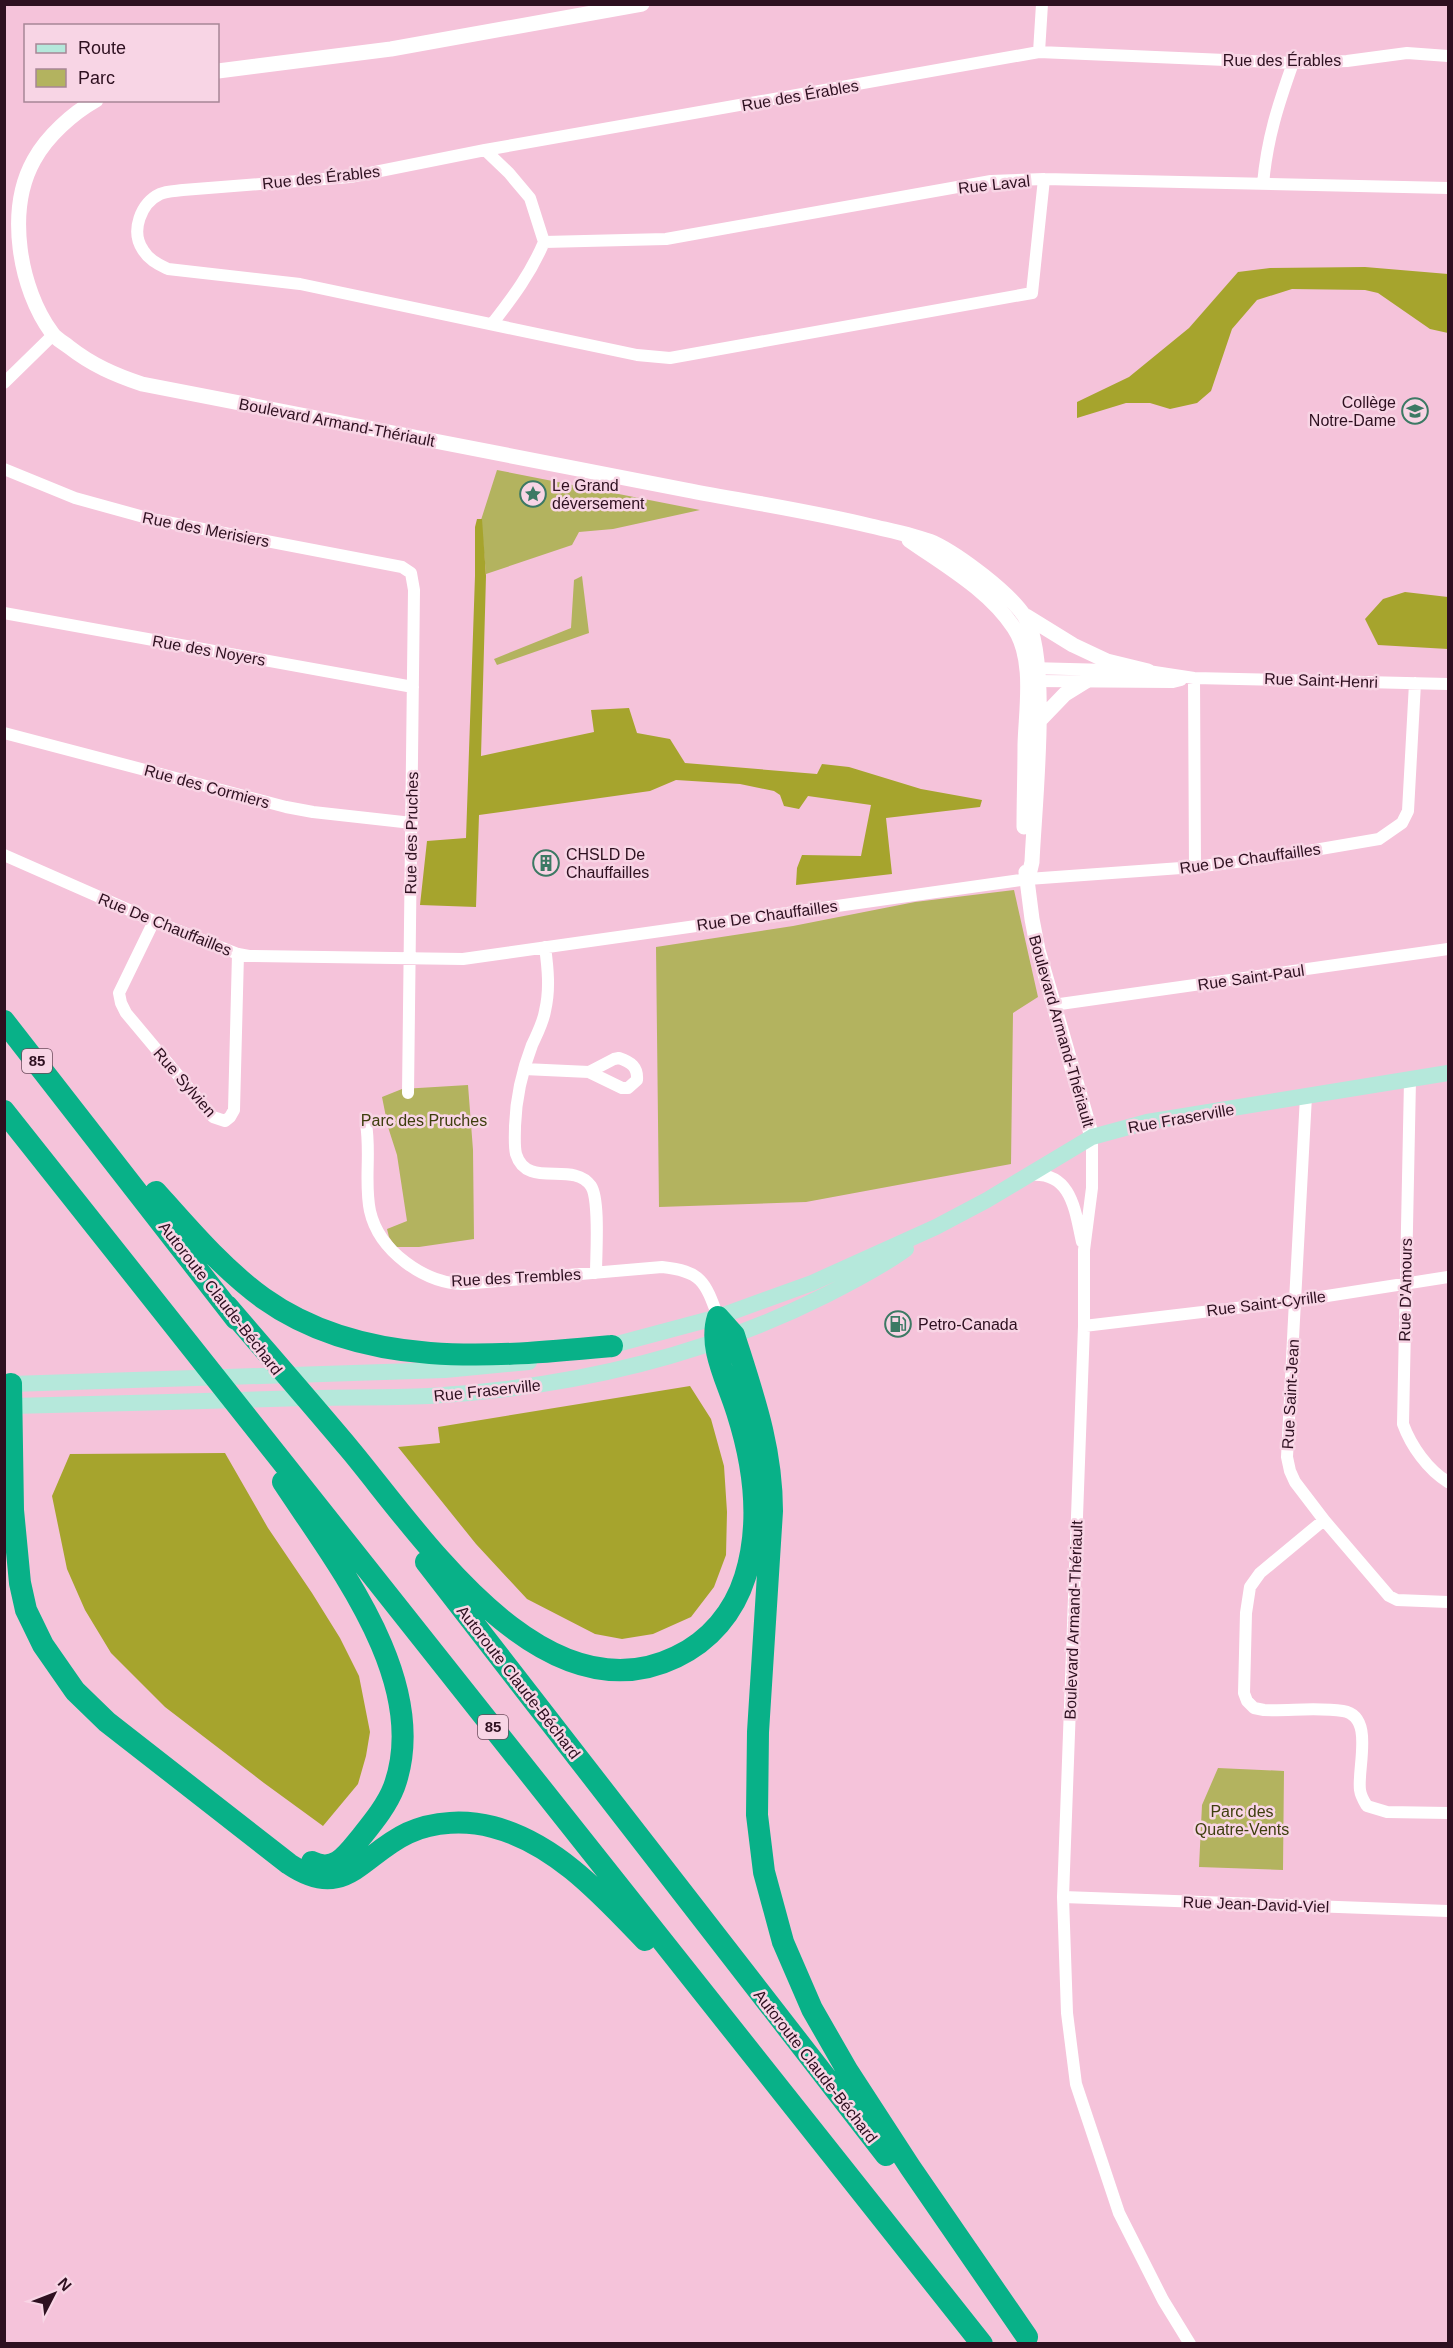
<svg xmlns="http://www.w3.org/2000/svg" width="1453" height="2348" font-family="Helvetica,sans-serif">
  <rect width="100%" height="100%" fill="#f5c3da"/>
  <path fill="#b3b35f" d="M497,470L700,510L613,529L579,532L572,545L486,574L481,520Z
    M582,576L589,633L497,665L494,659L571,628L574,580Z
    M1014,890L1038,997L1013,1013L1011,1164L806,1202L659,1207L656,947L793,926L915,902Z
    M468,1085L473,1150L474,1239L419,1247H396L389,1237L387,1229L407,1221L397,1155L388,1127L382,1097L402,1089Z
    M1218,1768L1284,1771L1283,1870L1199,1867L1202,1805Z"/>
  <path fill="#a6a42d" d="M1365,267L1448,274V333L1430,329L1378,293L1365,290L1292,289L1257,300L1232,329L1211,391L1197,403L1170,409L1150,403H1126L1077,418V402L1129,377L1189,328L1238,272L1270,268Z
    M477,519H482L486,576L481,756L594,732L591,710L629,708L637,733L670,739L685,763L817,774L822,764L849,767L921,789L982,800L980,807L886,818L892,874L796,885L797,868L802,855L861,856L871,805L808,796L799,809L784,806L780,795L774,791L740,784L676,780L650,791L479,815L476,907L420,905L427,841L466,838L475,576V527Z
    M1405,592L1448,597V649L1378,645L1365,619L1383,599Z
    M690,1386L711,1419L724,1466L727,1512L726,1555L714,1587L691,1617L653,1634L622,1639L595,1634L527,1599L476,1544L398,1447L440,1443L438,1427Z
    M225,1453L268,1528L312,1593L340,1638L359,1676L370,1732L366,1756L358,1784L323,1826L264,1783L165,1707L111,1653L85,1610L67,1569L52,1496L70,1454Z"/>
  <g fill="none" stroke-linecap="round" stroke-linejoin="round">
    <path stroke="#fff" stroke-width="12" d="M1039,52L1042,4
      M485,150L509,173L530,198L544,242C531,273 513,297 492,324
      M1044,179L1032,293L670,358L637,355L300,284L168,269C158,264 149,260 143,250C130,231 141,203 160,194C166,191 176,191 183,190L350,177L485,150L1039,52L1293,63L1347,61L1407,53L1448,56
      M1263,184C1267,139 1278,105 1293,63
      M544,242L666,239L991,181L1044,179L1448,188
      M4,383L53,335
      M4,469L75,498L151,519L402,567L411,573L414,590L408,1093
      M4,613L413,687
      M1030,668L1148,671L1194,678L1448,684
      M1194,678L1195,867
      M1031,681L1173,682L1181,680
      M4,733L286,807L313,812L412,823
      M4,855L154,921L238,954L249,956L463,959L1028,879L1195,867L1268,858L1379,839L1402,823L1408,811L1415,683
      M154,921L119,993L121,1003L126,1013L213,1117L225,1121L230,1117L234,1110L238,954
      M545,947C548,969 550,990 545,1011C543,1023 537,1034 532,1045C522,1071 516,1098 515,1126C515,1135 514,1145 516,1154C527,1190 573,1160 591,1186C600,1200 596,1254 596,1273
      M1053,1005L1448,949
      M619,1058C631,1062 638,1067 637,1080L628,1088H622L589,1072L614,1059Z
      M524,1069L589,1072
      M1410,1080L1403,1424C1411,1446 1428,1470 1448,1482
      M1306,1096C1301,1211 1293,1324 1288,1438L1287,1457L1290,1471L1295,1482L1324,1520L1389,1596L1397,1600L1448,1602
      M366,1124C371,1153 364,1183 370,1211C379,1251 424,1283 463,1284L662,1267C701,1271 705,1281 718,1317
      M1092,1137V1188L1084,1250V1326L1063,1897L1067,2013L1076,2084L1119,2213L1163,2300L1190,2344
      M1030,1175C1072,1171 1075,1211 1082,1242
      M1084,1326L1295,1301L1448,1277
      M1324,1520L1260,1573L1250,1587L1246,1613L1244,1693L1247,1701L1254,1708L1264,1710C1290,1711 1317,1707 1343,1711C1375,1716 1357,1768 1360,1790C1361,1797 1364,1801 1367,1806L1387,1812L1448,1813
      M1063,1897L1448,1911"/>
    <path stroke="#fff" stroke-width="15" d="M218,71L391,49L642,4
      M96,100C73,113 47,136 34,160C6,210 19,288 52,333C56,339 64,343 69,347C92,365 115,375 142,384C323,419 505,455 686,490C748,502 810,511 871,526C892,531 914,535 934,543C959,555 1010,593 1025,617C1051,656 1034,810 1032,862L1028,879
      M909,540C946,566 989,590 1014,628C1035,660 1026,708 1025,745C1025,772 1024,800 1024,827
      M1026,616L1073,645L1107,661L1148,671
      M1039,721L1065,694L1086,681
      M1026,872L1032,919L1038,950L1092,1137"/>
    <path stroke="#b5e8db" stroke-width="16" d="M602,1348L718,1317L812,1283L936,1227L987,1200L1092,1137L1147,1122L1448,1073
      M11,1384L445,1370L529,1362
      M12,1406C109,1404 207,1401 304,1398C345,1397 387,1398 429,1396C566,1388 703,1357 826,1295C854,1281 881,1267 906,1249"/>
    <path stroke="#08b188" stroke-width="22" d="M4,1021L236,1319
      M4,1111L982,2344
      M156,1192C189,1229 222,1268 263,1298C364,1370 495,1357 612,1346
      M227,1306C269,1355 311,1403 352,1452C423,1538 544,1721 676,1657C710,1641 734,1612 745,1577C762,1523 754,1465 737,1412C728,1382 708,1348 718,1317L734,1335C753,1395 772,1447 772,1511L758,1732L757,1815L764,1872L783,1942L812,2009L847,2070L910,2167L1027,2337
      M11,1384L13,1510L20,1583L26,1610L43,1645L75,1691L107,1722L289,1864C345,1902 361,1855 408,1833C434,1821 466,1820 493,1827C555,1843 602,1895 645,1940
      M283,1482C337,1564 432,1683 394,1787C387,1805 374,1821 362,1836C348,1853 335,1874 312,1862
      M426,1562L886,2155"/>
  </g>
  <defs>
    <g id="school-ring" transform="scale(1.35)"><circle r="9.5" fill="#f8d5e5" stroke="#3c7964" stroke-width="1.5"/><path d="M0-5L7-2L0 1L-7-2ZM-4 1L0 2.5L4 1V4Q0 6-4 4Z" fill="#3c7964"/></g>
    <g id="sight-ring" transform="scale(1.35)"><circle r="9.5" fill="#f8d5e5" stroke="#3c7964" stroke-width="1.5"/><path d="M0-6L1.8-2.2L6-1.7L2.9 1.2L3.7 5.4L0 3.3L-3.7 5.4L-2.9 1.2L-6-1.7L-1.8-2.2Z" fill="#3c7964"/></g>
    <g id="building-ring" transform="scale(1.35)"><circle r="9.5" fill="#f8d5e5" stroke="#3c7964" stroke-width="1.5"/><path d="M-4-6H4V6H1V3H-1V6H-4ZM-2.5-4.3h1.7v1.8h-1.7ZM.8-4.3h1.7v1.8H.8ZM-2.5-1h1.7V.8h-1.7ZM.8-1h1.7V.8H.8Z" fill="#3c7964"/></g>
    <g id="fuel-ring" transform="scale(1.35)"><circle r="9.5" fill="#f8d5e5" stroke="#3c7964" stroke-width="1.5"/><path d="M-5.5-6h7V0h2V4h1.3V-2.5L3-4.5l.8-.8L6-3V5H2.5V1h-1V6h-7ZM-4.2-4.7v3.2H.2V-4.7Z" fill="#3c7964"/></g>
  </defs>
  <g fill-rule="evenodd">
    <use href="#school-ring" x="1415" y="411"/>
    <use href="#sight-ring" x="533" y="494"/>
    <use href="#building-ring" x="546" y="863"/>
    <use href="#fuel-ring" x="898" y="1324"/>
  </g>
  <g text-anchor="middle" stroke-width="5" stroke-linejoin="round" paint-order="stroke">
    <g fill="#f8d5e5" stroke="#6b4b5b" stroke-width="1.5">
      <rect x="22" y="1049" width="30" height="24" rx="4.5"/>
      <rect x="478" y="1715" width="30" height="24" rx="4.5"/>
    </g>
    <g font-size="15" font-weight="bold" fill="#2e1020">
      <text x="37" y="1066">85</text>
      <text x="493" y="1732">85</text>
    </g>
    <g font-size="16" fill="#2e1020" stroke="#f8d5e5">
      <text x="1282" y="66">Rue des Érables</text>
      <text transform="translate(800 95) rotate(-10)" y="6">Rue des Érables</text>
      <text transform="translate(321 177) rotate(-6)" y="6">Rue des Érables</text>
      <text transform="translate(994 184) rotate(-6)" y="6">Rue Laval</text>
      <text transform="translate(337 422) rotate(11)" y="6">Boulevard Armand-Thériault</text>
      <text transform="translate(206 529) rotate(11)" y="6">Rue des Merisiers</text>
      <text transform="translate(209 650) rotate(10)" y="6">Rue des Noyers</text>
      <text transform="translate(1321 680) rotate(2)" y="6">Rue Saint-Henri</text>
      <text transform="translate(207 786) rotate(15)" y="6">Rue des Cormiers</text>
      <text transform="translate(411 833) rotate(-89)" y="6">Rue des Pruches</text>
      <text transform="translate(1250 858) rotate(-8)" y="6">Rue De Chauffailles</text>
      <text transform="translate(767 915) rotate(-8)" y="6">Rue De Chauffailles</text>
      <text transform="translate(165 924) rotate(22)" y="6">Rue De Chauffailles</text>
      <text transform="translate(1251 977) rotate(-8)" y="6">Rue Saint-Paul</text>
      <text transform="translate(1062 1031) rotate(74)" y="6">Boulevard Armand-Thériault</text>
      <text transform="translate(185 1082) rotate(49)" y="6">Rue Sylvien</text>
      <text transform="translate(1181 1118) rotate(-10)" y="6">Rue Fraserville</text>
      <text transform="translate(516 1277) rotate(-3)" y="6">Rue des Trembles</text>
      <text transform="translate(1405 1290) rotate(-89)" y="6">Rue D'Amours</text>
      <text transform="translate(221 1298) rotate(52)" y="6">Autoroute Claude-Béchard</text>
      <text transform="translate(1266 1303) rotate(-7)" y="6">Rue Saint-Cyrille</text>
      <text transform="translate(487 1390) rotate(-6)" y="6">Rue Fraserville</text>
      <text transform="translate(1290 1394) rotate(-87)" y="6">Rue Saint-Jean</text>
      <text transform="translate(1073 1620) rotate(-88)" y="6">Boulevard Armand-Thériault</text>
      <text transform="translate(519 1682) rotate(52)" y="6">Autoroute Claude-Béchard</text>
      <text transform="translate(1256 1904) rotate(2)" y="6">Rue Jean-David-Viel</text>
      <text transform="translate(816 2066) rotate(52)" y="6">Autoroute Claude-Béchard</text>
    </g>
    <g font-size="16" fill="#2e1020" stroke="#f8d5e5" text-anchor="start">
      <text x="1396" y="408" text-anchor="end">Collège<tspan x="1396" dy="18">Notre-Dame</tspan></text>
      <text x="552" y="491">Le Grand<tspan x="552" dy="18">déversement</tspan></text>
      <text x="566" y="860">CHSLD De<tspan x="566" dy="18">Chauffailles</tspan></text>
      <text x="918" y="1330">Petro-Canada</text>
    </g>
    <g font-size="16" fill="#3e3e0e" stroke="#f8d5e5">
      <text x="424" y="1126">Parc des Pruches</text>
      <text x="1242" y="1817">Parc des<tspan x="1242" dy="18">Quatre-Vents</tspan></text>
    </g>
  </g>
  <rect width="1453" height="2348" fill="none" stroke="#2e1020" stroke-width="12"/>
  <rect x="24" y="24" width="195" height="78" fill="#f8d5e5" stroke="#a78696" stroke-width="1.5"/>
  <rect x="36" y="44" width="30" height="9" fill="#b5e8db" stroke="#a78696" stroke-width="1.5"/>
  <text x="78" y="54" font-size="18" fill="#2e1020">Route</text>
  <rect x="36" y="69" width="30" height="18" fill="#b3b35f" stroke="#a78696" stroke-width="1.5"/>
  <text x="78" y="84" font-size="18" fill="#2e1020">Parc</text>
  <g transform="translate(54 2294) rotate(48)" stroke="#f8d5e5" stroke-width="4.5" paint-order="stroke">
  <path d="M0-4.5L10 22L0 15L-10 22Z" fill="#2e1020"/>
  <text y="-9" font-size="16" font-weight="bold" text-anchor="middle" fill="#2e1020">N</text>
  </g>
</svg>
